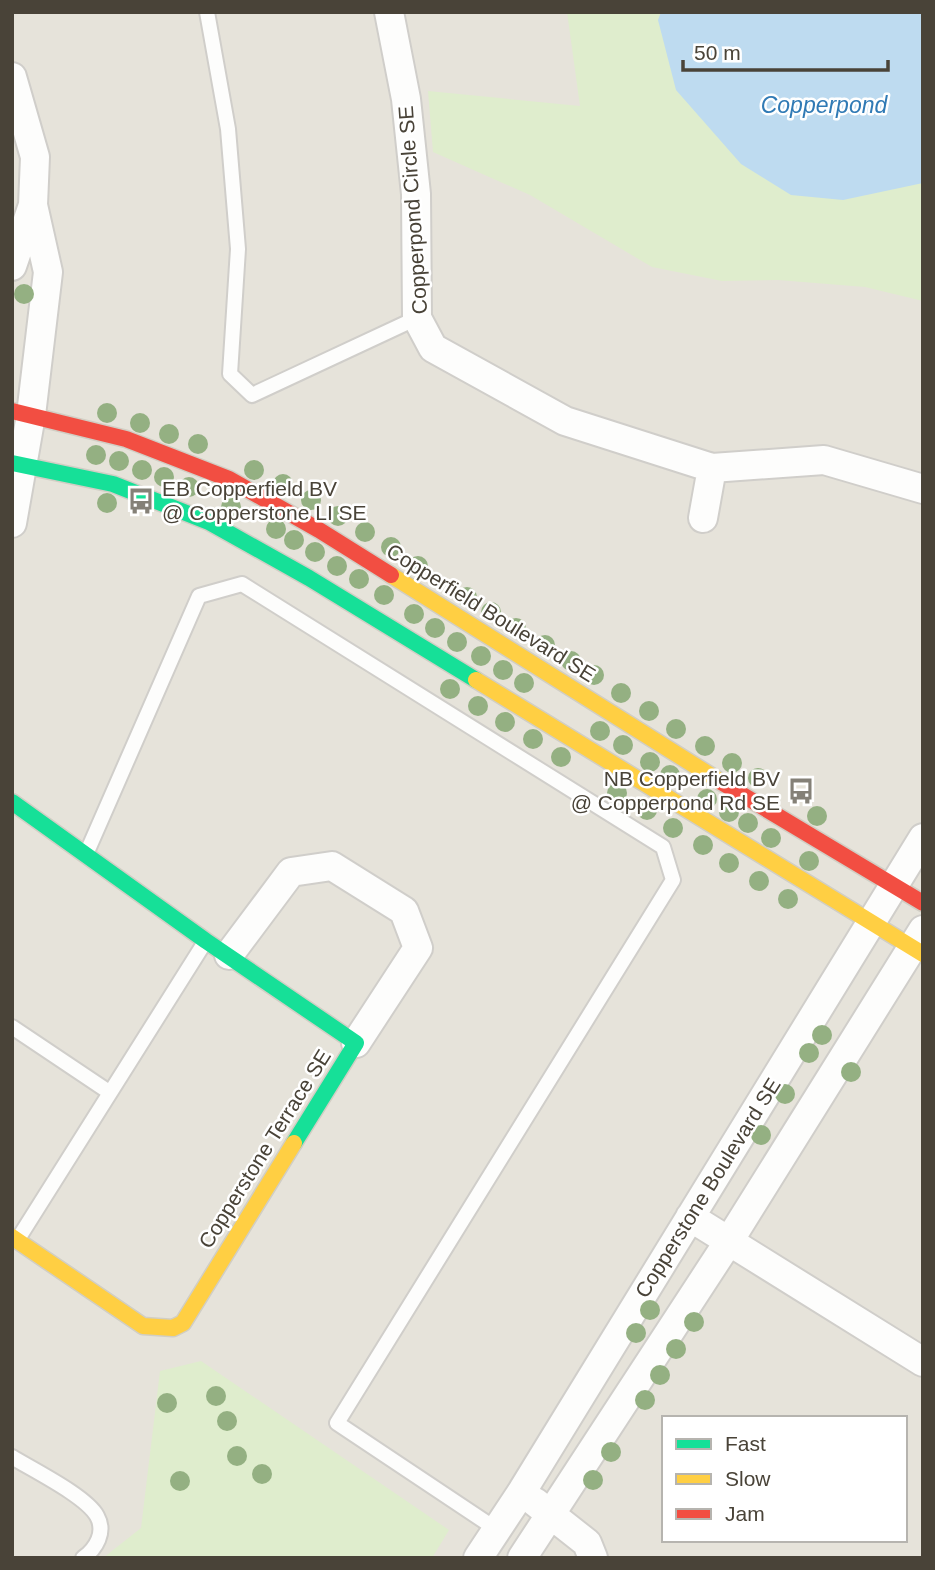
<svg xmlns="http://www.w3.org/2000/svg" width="935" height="1570" font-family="Helvetica,sans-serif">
  <rect width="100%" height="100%" fill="#f2f1ed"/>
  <path fill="#e6e3da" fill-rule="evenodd" d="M12,12H923V1558H12ZM664,1418H905V1540H664Z"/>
  <path fill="#dfedcd" d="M567,12H923V301L865,287L778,280L722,281L652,267L530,195L433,152L428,91L580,106Z
    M201,1361L449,1530L432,1558H103L141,1528L160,1371Z"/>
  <path fill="#bedbf0" d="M661,12H923V183L843,200L791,195L741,164L676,90L658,20Z"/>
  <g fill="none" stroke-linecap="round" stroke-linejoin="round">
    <g stroke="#d0ceca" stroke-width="18">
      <path id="lane" d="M207,12L228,129L238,249L230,374L252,395L417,318
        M87,852L199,596L242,584L663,847L673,880L337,1423L496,1529
        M12,1027L109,1092
        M18,1239L205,942
        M12,1457C33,1470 86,1496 97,1516C106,1532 96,1549 83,1558"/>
    </g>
    <g stroke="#d0ceca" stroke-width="32">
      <path id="street" d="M389,12L406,99L416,194L417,318L433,348L565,421L712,468L824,460L923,489
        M12,77L35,157L33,205L48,272L31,415L12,523
        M12,266L33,205
        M703,518L712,468
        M229,955L291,872L332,866L404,911L418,948L356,1043
        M690,1217L923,1362
        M535,1502L587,1543L593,1558
        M478,1558L521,1493L923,838
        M522,1558L729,1241L923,930"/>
    </g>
    <g stroke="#d1cec4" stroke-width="19">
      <path id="fast" d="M12,463L113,484L209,522L309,578L476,680
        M12,802L206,941L356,1043L294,1143"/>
    </g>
    <g stroke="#d1cec4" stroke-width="19">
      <path id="slow" d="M391,575L721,782
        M476,680L923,954
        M12,1237L143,1326L173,1328L183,1323L294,1143"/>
    </g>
    <g stroke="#d1cec4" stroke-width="19">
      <path id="jam" d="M12,411L126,439L229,479L319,530L391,575
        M721,782L923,903"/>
    </g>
    <use href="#lane" stroke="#fdfdfc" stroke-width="14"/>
    <use href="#street" stroke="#fdfdfc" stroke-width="28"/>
    <use href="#fast" stroke="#16e098" stroke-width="16"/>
    <use href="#slow" stroke="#ffcf43" stroke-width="16"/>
    <use href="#jam" stroke="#f24e42" stroke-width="16"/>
  </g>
  <g fill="#94b082">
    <circle cx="24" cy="294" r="10"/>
    <circle cx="107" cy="413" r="10"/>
    <circle cx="140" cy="423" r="10"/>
    <circle cx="169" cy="434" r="10"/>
    <circle cx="198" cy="444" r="10"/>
    <circle cx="96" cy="455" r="10"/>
    <circle cx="119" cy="461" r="10"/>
    <circle cx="142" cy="470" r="10"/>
    <circle cx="254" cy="470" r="10"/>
    <circle cx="164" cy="477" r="10"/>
    <circle cx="283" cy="484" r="10"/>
    <circle cx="189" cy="487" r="10"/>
    <circle cx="311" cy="500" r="10"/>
    <circle cx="107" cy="503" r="10"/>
    <circle cx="231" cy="507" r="10"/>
    <circle cx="338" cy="516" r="10"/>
    <circle cx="276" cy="529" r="10"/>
    <circle cx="365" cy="532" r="10"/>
    <circle cx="294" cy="540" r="10"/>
    <circle cx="391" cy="547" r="10"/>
    <circle cx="315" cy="552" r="10"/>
    <circle cx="337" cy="566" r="10"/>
    <circle cx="418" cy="566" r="10"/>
    <circle cx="359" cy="579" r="10"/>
    <circle cx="384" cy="595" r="10"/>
    <circle cx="467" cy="597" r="10"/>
    <circle cx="491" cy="612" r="10"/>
    <circle cx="414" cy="614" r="10"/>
    <circle cx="435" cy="628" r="10"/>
    <circle cx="516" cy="628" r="10"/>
    <circle cx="457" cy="642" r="10"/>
    <circle cx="545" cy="645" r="10"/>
    <circle cx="481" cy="656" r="10"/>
    <circle cx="571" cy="661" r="10"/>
    <circle cx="503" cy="670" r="10"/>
    <circle cx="594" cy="675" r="10"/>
    <circle cx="524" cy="683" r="10"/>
    <circle cx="450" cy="689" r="10"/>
    <circle cx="621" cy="693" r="10"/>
    <circle cx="478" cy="706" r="10"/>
    <circle cx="649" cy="711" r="10"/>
    <circle cx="505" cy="722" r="10"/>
    <circle cx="676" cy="729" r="10"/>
    <circle cx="600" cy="731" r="10"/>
    <circle cx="533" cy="739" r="10"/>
    <circle cx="623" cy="745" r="10"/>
    <circle cx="705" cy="746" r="10"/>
    <circle cx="561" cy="757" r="10"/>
    <circle cx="650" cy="762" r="10"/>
    <circle cx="732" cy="763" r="10"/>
    <circle cx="670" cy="775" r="10"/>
    <circle cx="758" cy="778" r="10"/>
    <circle cx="617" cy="793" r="10"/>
    <circle cx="707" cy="799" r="10"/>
    <circle cx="647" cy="810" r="10"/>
    <circle cx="729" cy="812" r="10"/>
    <circle cx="817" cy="816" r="10"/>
    <circle cx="748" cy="823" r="10"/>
    <circle cx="673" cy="828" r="10"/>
    <circle cx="771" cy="838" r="10"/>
    <circle cx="703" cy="845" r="10"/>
    <circle cx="809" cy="861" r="10"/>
    <circle cx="729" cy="863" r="10"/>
    <circle cx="759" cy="881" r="10"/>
    <circle cx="788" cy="899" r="10"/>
    <circle cx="822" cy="1035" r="10"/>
    <circle cx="809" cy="1053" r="10"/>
    <circle cx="851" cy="1072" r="10"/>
    <circle cx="785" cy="1094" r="10"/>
    <circle cx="761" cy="1135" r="10"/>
    <circle cx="650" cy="1310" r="10"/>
    <circle cx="694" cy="1322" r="10"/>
    <circle cx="636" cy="1333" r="10"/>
    <circle cx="676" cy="1349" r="10"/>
    <circle cx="660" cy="1375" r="10"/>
    <circle cx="216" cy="1396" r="10"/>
    <circle cx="645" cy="1400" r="10"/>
    <circle cx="167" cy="1403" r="10"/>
    <circle cx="227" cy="1421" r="10"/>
    <circle cx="611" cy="1452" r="10"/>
    <circle cx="237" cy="1456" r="10"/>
    <circle cx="262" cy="1474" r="10"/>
    <circle cx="593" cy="1480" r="10"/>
    <circle cx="180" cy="1481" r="10"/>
  </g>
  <defs>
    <g id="bus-bare" transform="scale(2.1)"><path d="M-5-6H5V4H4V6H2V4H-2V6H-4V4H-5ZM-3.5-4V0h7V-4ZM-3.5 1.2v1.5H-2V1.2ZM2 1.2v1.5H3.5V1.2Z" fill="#848077" stroke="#fff" stroke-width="2.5" paint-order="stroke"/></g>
  </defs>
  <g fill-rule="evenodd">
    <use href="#bus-bare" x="141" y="501"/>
    <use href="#bus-bare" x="801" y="791"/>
  </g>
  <g text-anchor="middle" stroke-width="5" stroke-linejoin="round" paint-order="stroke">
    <g font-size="21" fill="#494338" stroke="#fff">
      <text transform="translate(413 210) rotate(-94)" y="7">Copperpond Circle SE</text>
      <text transform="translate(491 613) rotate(32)" y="7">Copperfield Boulevard SE</text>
      <text transform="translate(265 1149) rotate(-58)" y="7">Copperstone Terrace SE</text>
      <text transform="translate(708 1188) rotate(-58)" y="7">Copperstone Boulevard SE</text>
    </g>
    <g font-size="21" fill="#494338" stroke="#fff" text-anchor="start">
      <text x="162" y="496">EB Copperfield BV<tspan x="162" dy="24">@ Copperstone LI SE</tspan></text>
      <text x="780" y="786" text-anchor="end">NB Copperfield BV<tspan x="780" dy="24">@ Copperpond Rd SE</tspan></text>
    </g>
    <g font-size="23" font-style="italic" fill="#307ab5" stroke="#fff">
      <text x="824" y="113">Copperpond</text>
    </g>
  </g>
  <rect width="935" height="1570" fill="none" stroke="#494338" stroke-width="28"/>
  <rect x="662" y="1416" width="245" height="126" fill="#ffffff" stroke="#b6b4af" stroke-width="2"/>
  <rect x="676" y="1439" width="35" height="10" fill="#16e098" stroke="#b6b4af" stroke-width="2"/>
  <text x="725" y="1451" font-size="21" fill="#494338">Fast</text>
  <rect x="676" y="1474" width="35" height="10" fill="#ffcf43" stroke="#b6b4af" stroke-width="2"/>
  <text x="725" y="1486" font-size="21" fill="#494338">Slow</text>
  <rect x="676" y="1509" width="35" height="10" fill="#f24e42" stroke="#b6b4af" stroke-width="2"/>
  <text x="725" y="1521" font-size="21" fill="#494338">Jam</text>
  <path d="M683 60v10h205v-10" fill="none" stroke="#494338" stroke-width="3.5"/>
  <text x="694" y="60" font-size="21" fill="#494338" stroke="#ffffff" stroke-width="5" paint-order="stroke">50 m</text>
</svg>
